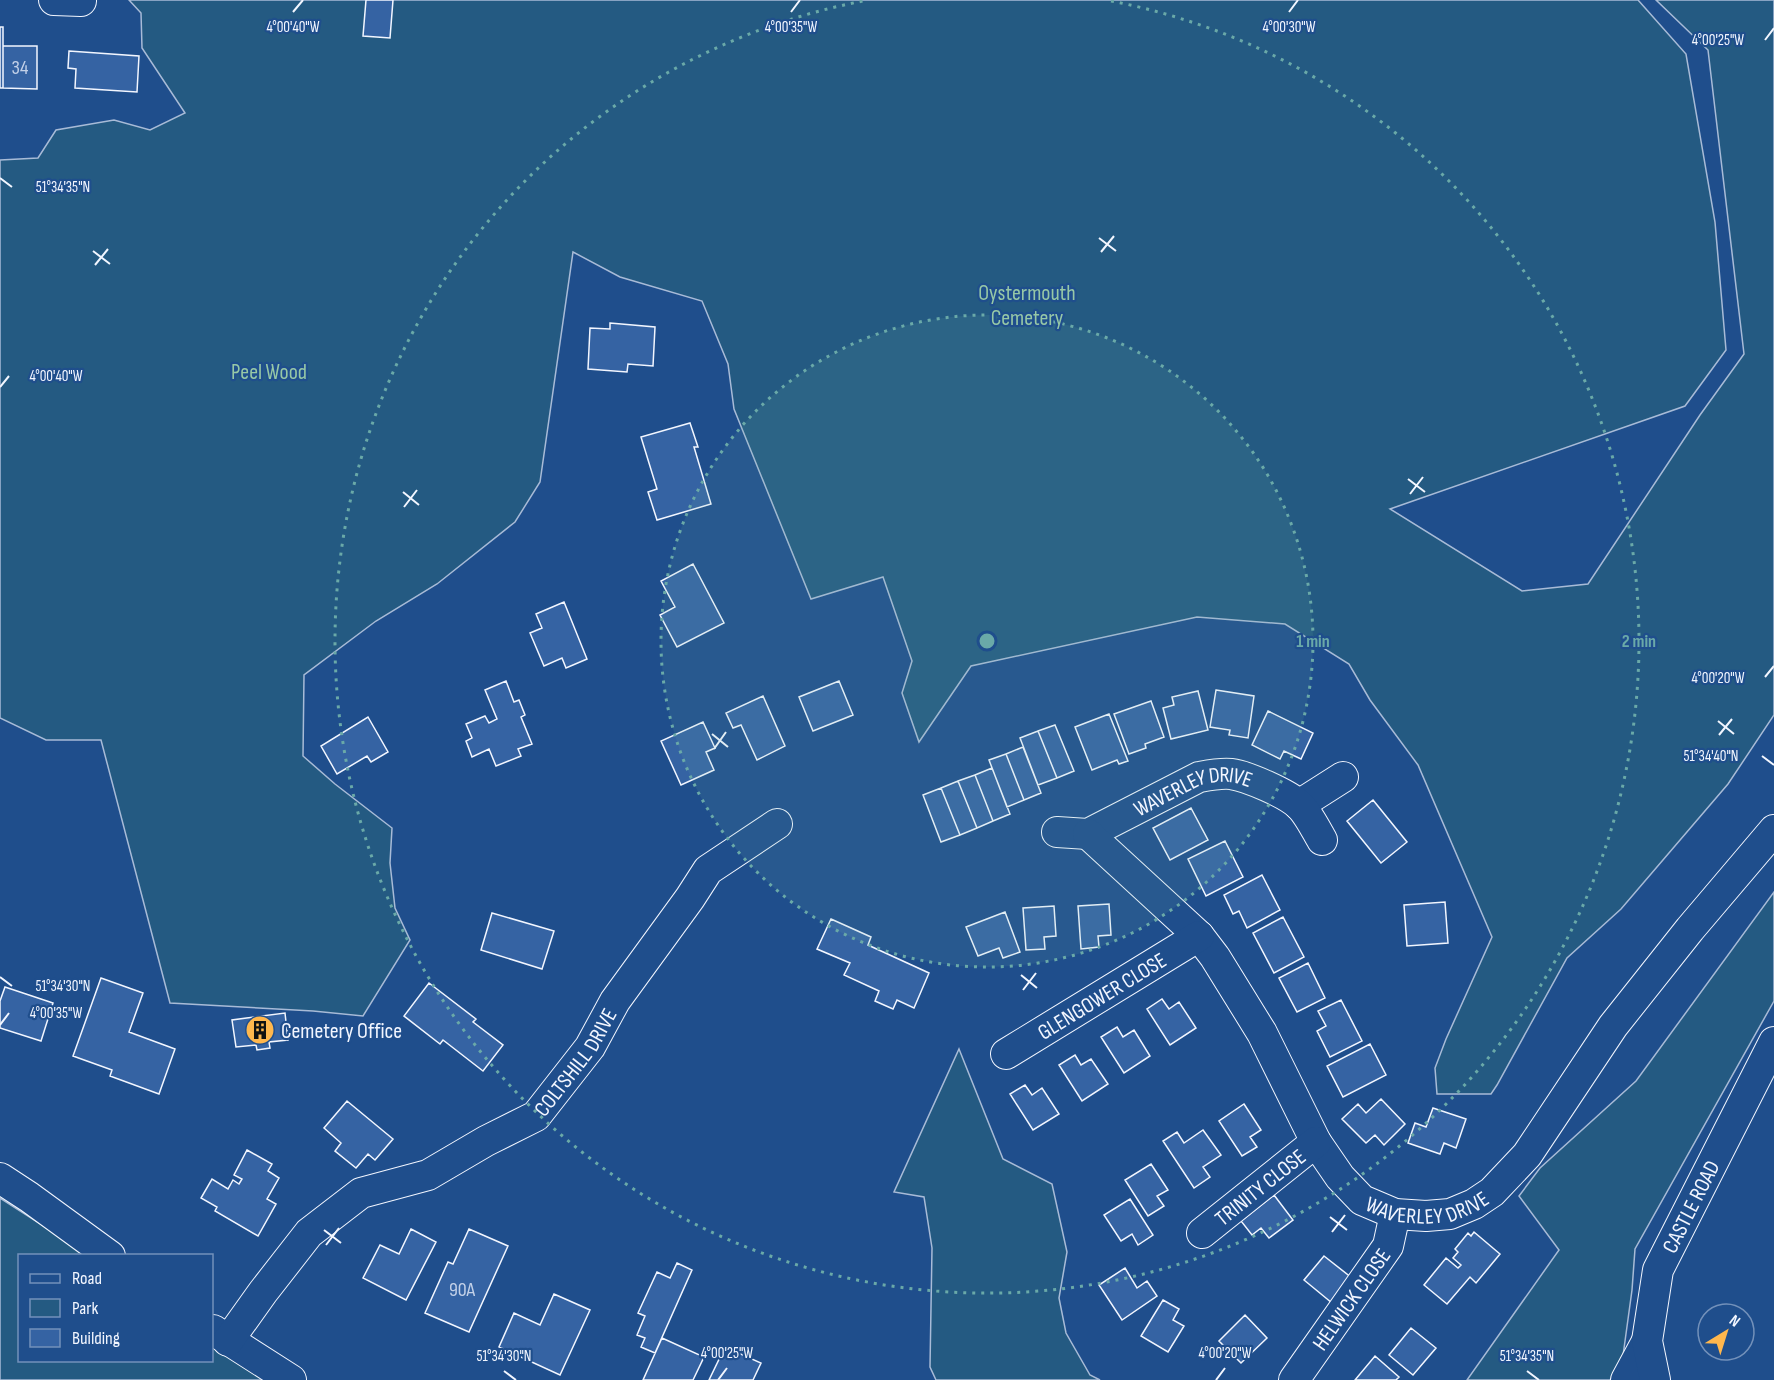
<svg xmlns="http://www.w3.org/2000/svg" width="1774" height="1380" font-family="'Sofia Sans Condensed',sans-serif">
  <rect width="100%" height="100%" fill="#1f4e8c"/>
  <path fill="#245a82" stroke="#a8bbd7" stroke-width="1.5" d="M129,0H1638L1686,54L1715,222L1726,350L1685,406L1390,509L1522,591L1588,584L1700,415L1744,354L1708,50L1656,0H1774V715L1728,784L1621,909L1567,958L1497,1085L1491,1094H1437L1435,1068L1446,1039L1492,937L1418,765L1370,700L1349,664L1285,624L1197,617L971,666L919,742L902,693L912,661L883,577L811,599L734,409L728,364L702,301L620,277L573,252L540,482L515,522L437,584L376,621L304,675L303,756L335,784L392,828L390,863L395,908L410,940L363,1016L313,1011L170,1003L101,740H46L0,718V160L38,158L56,130L114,120L150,130L185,113L142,48L141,13Z
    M1774,892V1001L1635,1249L1632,1290L1622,1363L1610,1380H1467L1559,1250L1519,1196L1540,1168L1636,1081Z
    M959,1049L1003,1159L1052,1184L1067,1252L1059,1298L1066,1333L1090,1375L1100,1380H936L930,1367L932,1248L924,1197L894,1192Z
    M0,1198L89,1255L20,1256V1360H212V1339L276,1380H0Z"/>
  <path fill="#3563a3" stroke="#f2f6ff" stroke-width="1.5" d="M366,0H393L390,38L363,36Z
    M0,27H3V88H0Z
    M3,46H37V89L3,88Z
    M69,51L139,56L137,92L75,88L76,69L68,68Z
    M610,323L655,327L653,366L628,364L627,372L588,369L590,328L610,329Z
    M690,423L698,447H694L711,504L657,520L648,492L657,489L641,437Z
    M693,564L724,623L677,647L660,615L675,607L661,581Z
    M564,602L587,659L566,668L562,658L544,666L530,633L542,628L536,614Z
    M506,681L514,702L519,700L525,715L521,717L532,744L518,749L521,756L496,766L489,749L472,757L466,741L472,738L466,724L485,716L489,723L497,719L485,690Z
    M839,681L853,715L813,731L799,697Z
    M1216,690L1254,696L1248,738L1229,735L1230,730L1210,727Z
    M1198,691L1208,730L1171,739L1163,708L1174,705L1172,697Z
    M763,696L785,746L757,760L741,725L733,728L726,713Z
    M1151,701L1164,737L1145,744L1146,748L1129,754L1114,714Z
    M1268,711L1313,733L1301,759L1284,751L1280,759L1252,745Z
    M1109,714L1128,761L1119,764L1117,760L1092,770L1075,727Z
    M368,717L388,752L371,762L367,756L337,774L321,746Z
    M703,722L715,748L706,752L714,770L681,785L661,741Z
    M1055,725L1074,771L1057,778L1038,731Z
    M1038,731L1057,778L1038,785L1020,738Z
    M1023,747L1041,793L1024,800L1006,754Z
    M1006,754L1024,800L1007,807L989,760Z
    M992,768L1010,814L993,821L975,775Z
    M975,775L993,821L977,828L958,781Z
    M958,781L977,828L960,835L941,788Z
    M941,788L960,835L941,842L923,795Z
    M1373,800L1407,842L1381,863L1347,821Z
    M1191,808L1208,840L1170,860L1153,828Z
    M1225,841L1243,877L1206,896L1188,859Z
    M1262,875L1280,910L1247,928L1239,911L1233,914L1224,895Z
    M1445,902L1448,943L1407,946L1404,905Z
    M1109,904L1111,935L1098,936L1099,947L1081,949L1078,906Z
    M1054,906L1056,936L1044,937L1045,949L1026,950L1023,908Z
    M1005,912L1020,952L1003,958L999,948L978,956L966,927Z
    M492,913L554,931L542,969L481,950Z
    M1283,917L1304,957L1274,973L1253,933Z
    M831,919L871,937L868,945L929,973L914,1008L897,1000L893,1009L875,1001L879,991L844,975L850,963L817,949Z
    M1308,963L1325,998L1297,1012L1279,978Z
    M101,978L143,993L129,1032L175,1049L159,1094L110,1076L112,1070L73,1056Z
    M429,983L476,1019L473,1022L503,1045L483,1071L443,1040L440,1044L404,1016Z
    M5,987L53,1003L41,1041L0,1028V1001Z
    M1162,999L1169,1009L1179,1002L1196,1028L1170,1045L1147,1009Z
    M1341,1000L1362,1041L1330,1057L1317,1031L1326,1026L1318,1011Z
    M285,1013L288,1040L269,1042L270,1048L257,1050L256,1045L236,1047L232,1020Z
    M1117,1027L1123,1037L1134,1030L1150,1056L1124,1073L1101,1037Z
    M1370,1044L1386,1075L1343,1097L1327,1066Z
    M1075,1055L1081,1065L1091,1059L1108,1084L1082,1101L1059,1065Z
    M1025,1085L1032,1095L1042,1088L1059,1114L1033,1130L1010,1094Z
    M1381,1099L1405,1124L1384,1145L1375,1135L1366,1143L1342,1119L1358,1104L1366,1113Z
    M347,1101L393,1139L375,1160L368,1154L356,1168L335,1151L341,1143L324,1128Z
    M1244,1104L1261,1130L1250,1137L1257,1147L1242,1156L1219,1121Z
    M1433,1108L1466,1119L1456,1148L1444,1143L1440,1154L1408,1143L1415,1123L1426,1127Z
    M1203,1130L1221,1155L1203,1167L1210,1177L1194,1188L1163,1141L1177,1132L1184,1143Z
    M247,1150L272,1164L268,1171L279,1178L267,1199L276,1204L258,1236L215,1211L217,1207L201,1198L212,1179L228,1189L233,1180L239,1184L242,1179L234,1175Z
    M1151,1164L1168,1190L1157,1196L1164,1206L1148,1216L1125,1180Z
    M1274,1195L1293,1220L1269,1238L1261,1228L1252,1235L1241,1221Z
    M1130,1199L1153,1235L1138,1245L1132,1234L1121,1241L1104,1215Z
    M411,1229L436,1242L406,1300L363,1278L380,1245L399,1254Z
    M469,1229L508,1246L469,1332L425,1313L448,1262L453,1264Z
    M1474,1232L1500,1254L1476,1283L1470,1277L1447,1304L1424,1285L1446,1258L1458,1268L1461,1265L1453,1258L1458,1252L1455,1249L1468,1233L1471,1236Z
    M1324,1256L1352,1278L1332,1303L1304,1280Z
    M677,1263L692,1270L655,1353L641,1347L645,1338L637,1335L645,1316L638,1313L657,1272L670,1278Z
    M1125,1268L1137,1288L1147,1281L1157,1296L1122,1320L1099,1285Z
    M554,1294L590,1310L560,1375L499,1347L514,1313L540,1325Z
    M1163,1300L1179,1309L1173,1320L1184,1326L1168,1352L1141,1336Z
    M1245,1315L1267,1338L1241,1363L1219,1341Z
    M1411,1328L1436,1348L1413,1375L1389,1355Z
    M662,1338L704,1357L693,1380H643Z
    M725,1347L761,1363L753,1380H709Z
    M1375,1356L1399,1377L1396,1380H1355Z"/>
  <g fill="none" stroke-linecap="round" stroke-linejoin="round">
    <g stroke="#f2f6ff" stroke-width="32">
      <g id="minor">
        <path d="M54,0L81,1"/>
        <path d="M1299,805L1343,777"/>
        <path id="s1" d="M1057,832L1088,834L1199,777C1210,775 1220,773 1231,774C1247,776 1288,794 1299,805C1308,813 1316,830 1322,840"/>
        <path id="s2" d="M1088,834L1199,936L1215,957L1262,1033L1316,1142L1340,1177L1362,1200L1395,1214L1426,1216L1450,1214L1474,1204L1492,1192L1527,1155L1613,1026L1690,929L1774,830"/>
        <path id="s3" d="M1006,1054L1199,936"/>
        <path d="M0,1178L29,1197L110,1256"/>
        <path id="s4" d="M1202,1233L1316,1142"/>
        <path d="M213,1330L291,1380"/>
        <path id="s5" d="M228,1341L263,1292L309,1233L361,1193L428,1175L486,1141L536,1116L590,1047L615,1001L690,898L708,870L777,824"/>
        <path id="s6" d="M1294,1380L1388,1246L1395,1214"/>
        <path d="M1626,1380L1647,1341"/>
        <path id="s7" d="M1655,1380L1647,1341L1658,1270L1774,1042"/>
      </g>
    </g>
    <use href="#minor" stroke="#1f4e8c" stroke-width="30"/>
  </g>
  <path fill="none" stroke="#f2f6ff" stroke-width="2" d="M293,12L303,0M791,12L800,0M1289,12L1298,0M1765,40L1774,28M0,178L12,187M1099,238L1116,251M93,251L110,264M1101,252L1114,236M95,265L108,249M0,387L9,376M1408,479L1425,492M403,492L419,505M1410,494L1423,477M404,507L417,490M1765,677L1774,666M1718,721L1734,734M712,734L728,747M1719,735L1732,719M714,749L726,732M1762,756L1774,765M1021,975L1037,988M0,977L12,986M1023,990L1036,973M0,1025L9,1013M1330,1217L1347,1230M324,1230L341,1243M1332,1232L1345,1215M326,1245L339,1228M504,1371L516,1380M1527,1371L1539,1380M718,1380L727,1368M1216,1380L1225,1368"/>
  <circle cx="987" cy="641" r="326" fill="#6aa9a8" fill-opacity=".12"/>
  <g fill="none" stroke="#6aa9a8" stroke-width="3" stroke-dasharray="3 6">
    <circle cx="987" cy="641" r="326"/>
    <path d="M1111 1A652 652 0 1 1 863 1"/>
  </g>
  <defs>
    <g id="building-disc" transform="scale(1.5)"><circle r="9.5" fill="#ffb74d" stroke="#1f4e8c"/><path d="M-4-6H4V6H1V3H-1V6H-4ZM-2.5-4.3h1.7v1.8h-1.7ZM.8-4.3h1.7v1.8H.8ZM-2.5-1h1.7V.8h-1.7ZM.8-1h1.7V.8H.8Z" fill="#111"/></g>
  </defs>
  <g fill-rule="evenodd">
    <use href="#building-disc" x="260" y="1030"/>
  </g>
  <g text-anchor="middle" stroke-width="4.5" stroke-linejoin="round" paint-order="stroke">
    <g font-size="20" fill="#c3d1e8">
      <text x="20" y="74">34</text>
      <text x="462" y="1296">90A</text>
    </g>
    <g font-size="22" fill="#97c8a6" stroke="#1f4e8c">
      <text x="1027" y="300">Oystermouth<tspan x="1027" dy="25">Cemetery</tspan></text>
      <text x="269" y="379">Peel Wood</text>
    </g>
    <g font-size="22" fill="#f2f6ff" stroke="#1f4e8c">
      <text dy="8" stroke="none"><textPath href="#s1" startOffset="147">WAVERLEY DRIVE</textPath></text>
      <text dy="8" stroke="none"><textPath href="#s3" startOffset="112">GLENGOWER CLOSE</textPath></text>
      <text dy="8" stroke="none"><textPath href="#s5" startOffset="460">COLTSHILL DRIVE</textPath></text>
      <text dy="8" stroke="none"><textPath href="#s4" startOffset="74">TRINITY CLOSE</textPath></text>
      <text dy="8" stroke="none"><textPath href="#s2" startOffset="531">WAVERLEY DRIVE</textPath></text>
      <text dy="8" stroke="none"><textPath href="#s7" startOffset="183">CASTLE ROAD</textPath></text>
      <text dy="8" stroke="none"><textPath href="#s6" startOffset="99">HELWICK CLOSE</textPath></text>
    </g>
    <g font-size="22" fill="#f2f6ff" stroke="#1f4e8c" text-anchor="start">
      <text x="281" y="1038">Cemetery Office</text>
    </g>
  </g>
  <g font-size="15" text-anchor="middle" fill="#f2f6ff" stroke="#1f4e8c" stroke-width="4.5" stroke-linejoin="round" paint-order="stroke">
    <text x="293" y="32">4°00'40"W</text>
    <text x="791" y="32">4°00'35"W</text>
    <text x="1289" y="32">4°00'30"W</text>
    <text x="1718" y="45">4°00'25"W</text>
    <text x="63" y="192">51°34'35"N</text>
    <text x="56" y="381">4°00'40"W</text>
    <text x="1718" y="683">4°00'20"W</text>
    <text x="1711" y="761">51°34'40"N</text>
    <text x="63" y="991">51°34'30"N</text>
    <text x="56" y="1018">4°00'35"W</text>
    <text x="727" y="1358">4°00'25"W</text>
    <text x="1225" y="1358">4°00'20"W</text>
    <text x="504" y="1361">51°34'30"N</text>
    <text x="1527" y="1361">51°34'35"N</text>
  </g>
  <circle cx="987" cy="641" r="9" fill="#6aa9a8" stroke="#1f4e8c" stroke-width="3"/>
  <g font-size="18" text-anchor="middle" font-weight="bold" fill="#6aa9a8" stroke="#1f4e8c" stroke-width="4.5" stroke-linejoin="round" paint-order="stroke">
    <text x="1313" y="647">1 min</text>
    <text x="1639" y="647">2 min</text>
  </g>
  <rect x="18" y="1254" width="195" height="108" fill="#1f4e8c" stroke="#7391ba" stroke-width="1.5"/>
  <rect x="30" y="1274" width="30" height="9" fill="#1f4e8c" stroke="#7391ba" stroke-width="1.5"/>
  <text x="72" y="1284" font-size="18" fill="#f2f6ff">Road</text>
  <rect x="30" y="1299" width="30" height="18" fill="#245a82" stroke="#7391ba" stroke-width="1.5"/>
  <text x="72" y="1314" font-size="18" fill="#f2f6ff">Park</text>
  <rect x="30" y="1329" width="30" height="18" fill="#3563a3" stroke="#7391ba" stroke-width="1.5"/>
  <text x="72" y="1344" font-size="18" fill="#f2f6ff">Building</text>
  <g transform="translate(1726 1332) rotate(38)"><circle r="28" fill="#1f4e8c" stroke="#7391ba" stroke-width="1.5"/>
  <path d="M0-4.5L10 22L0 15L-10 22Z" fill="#ffb74d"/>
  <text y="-9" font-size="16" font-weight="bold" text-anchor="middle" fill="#f2f6ff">N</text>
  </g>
</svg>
